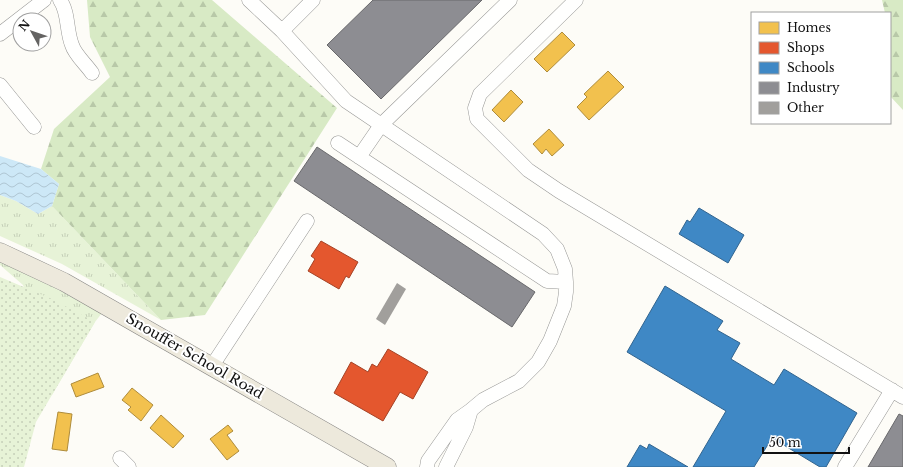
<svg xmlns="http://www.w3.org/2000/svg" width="903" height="467" font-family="'Libre Baskerville',serif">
  <defs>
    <pattern id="grass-tufts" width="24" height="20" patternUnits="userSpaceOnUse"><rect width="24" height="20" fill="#e7f3d7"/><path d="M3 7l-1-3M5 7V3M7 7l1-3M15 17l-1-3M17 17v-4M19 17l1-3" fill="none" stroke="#c5cfb8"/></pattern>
    <pattern id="forest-firs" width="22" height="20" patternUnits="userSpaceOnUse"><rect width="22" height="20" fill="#d8eac5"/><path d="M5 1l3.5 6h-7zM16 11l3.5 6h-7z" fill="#b8c8a8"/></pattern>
    <pattern id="park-dots" width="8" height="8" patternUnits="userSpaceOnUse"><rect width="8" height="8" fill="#e7f3d7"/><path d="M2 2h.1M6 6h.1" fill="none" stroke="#c5cfb8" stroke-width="1.8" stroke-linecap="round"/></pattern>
    <pattern id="water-waves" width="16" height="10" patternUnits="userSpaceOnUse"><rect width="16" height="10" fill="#cde8f7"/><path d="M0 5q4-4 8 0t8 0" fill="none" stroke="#afc6d3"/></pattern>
  </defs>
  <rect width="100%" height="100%" fill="#fdfcf7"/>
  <path fill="url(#grass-tufts)" d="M0,195L16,201L38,214L52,206L161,320L62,264L0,236Z
    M0,262L35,277L102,313L95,322L52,395L23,285L0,265Z"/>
  <path fill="url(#forest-firs)" d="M87,0H212L337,108L205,315L161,320L52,206L59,184L41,169L54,129L110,77L90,37Z
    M882,0H903V110L890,96V13H885Z"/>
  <path fill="url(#park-dots)" d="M0,277L52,299L95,322L36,422L24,467H0Z"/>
  <path fill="url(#water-waves)" d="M0,156L41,169L59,184L52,206L38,214L16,201L0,195Z"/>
  <path fill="#f2c14e" stroke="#ae8c3c" d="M562,32L575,45L547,72L534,59Z
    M608,71L624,87L589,120L577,107L587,97L584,94Z
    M511,90L523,102L504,122L492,110Z
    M549,129L564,145L552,156L546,149L542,154L533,144Z
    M98,373L104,387L76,397L71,384Z
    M132,388L153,405L141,421L128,410L131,407L122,400Z
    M58,412L72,414L67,451L52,449Z
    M161,415L184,436L173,448L150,428Z
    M228,425L233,431L227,435L239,451L227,460L210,439Z"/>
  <path fill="#e4572e" stroke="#a54225" d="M321,241L358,262L349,278L346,276L339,289L308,271L315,259L311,256Z
    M388,349L428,372L413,399L400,392L383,421L334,393L351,362L368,372L372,364L377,367Z"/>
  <path fill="#3f88c5" stroke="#31648f" d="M699,208L744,235L728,263L679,234L687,220L690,222Z
    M665,286L723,321L717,330L740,343L731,359L774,385L784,369L857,413L826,467H820L772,438L754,467H693L726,411L627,352Z
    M649,444L688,467H627L640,445L647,449Z"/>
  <path fill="#8d8d92" stroke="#68686b" d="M373,0H482L381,99L327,45Z
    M317,147L535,292L512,327L294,181Z
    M899,414L903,416V467H868Z"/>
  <path fill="#a19f9c" d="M397,283L406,289L385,325L376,319Z"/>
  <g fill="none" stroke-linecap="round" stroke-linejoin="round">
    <g stroke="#979795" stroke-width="15">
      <path id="minor" d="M60,0C69,13 66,30 72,45C75,55 86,64 92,73
        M249,0L282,31
        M313,0L282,31L346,101L543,234L557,249L565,269L566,282V292L564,306L550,341L538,362L519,381L483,400L471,410L457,420L428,461L427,467
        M576,0L480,94L475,108L477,119L528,170L559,191L903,397
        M0,34L44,0
        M0,85L34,127
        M338,143L547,281L566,282
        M359,157L381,125L510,0
        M212,366L307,221
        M120,458L129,467
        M446,467L466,427L471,410
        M845,467L892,390"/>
    </g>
    <g stroke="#858482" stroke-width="19">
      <path id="major" d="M0,252L64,282L387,467"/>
    </g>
    <use href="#minor" stroke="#fffffe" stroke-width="14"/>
    <use href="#major" stroke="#ede9dc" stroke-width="18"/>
  </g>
  <g text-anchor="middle" stroke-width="4" stroke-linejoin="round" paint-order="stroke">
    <g font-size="14" fill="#111" stroke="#fff">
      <text transform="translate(195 356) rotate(30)" y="5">Snouffer School Road</text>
    </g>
  </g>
  <rect x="751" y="12" width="140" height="112" fill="#ffffff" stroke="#a0a0a0"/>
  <rect x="759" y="22" width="20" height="12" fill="#f2c14e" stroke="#a0a0a0"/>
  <text x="787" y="32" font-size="12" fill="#111111">Homes</text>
  <rect x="759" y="42" width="20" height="12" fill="#e4572e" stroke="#a0a0a0"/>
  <text x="787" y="52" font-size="12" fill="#111111">Shops</text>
  <rect x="759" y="62" width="20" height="12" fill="#3f88c5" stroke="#a0a0a0"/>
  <text x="787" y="72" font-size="12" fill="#111111">Schools</text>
  <rect x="759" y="82" width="20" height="12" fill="#8d8d92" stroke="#a0a0a0"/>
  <text x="787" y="92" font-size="12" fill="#111111">Industry</text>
  <rect x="759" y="102" width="20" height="12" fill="#a19f9c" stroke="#a0a0a0"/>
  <text x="787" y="112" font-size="12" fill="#111111">Other</text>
  <g transform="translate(32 32) rotate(310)"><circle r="19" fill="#ffffff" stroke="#a0a0a0"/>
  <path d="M0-3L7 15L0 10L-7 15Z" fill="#646362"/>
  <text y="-6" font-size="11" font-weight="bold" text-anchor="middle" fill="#111111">N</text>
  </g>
  <path d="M763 447v6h86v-6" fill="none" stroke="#111111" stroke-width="2"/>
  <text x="769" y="447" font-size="12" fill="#111111" stroke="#ffffff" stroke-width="3" paint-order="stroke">50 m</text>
</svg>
